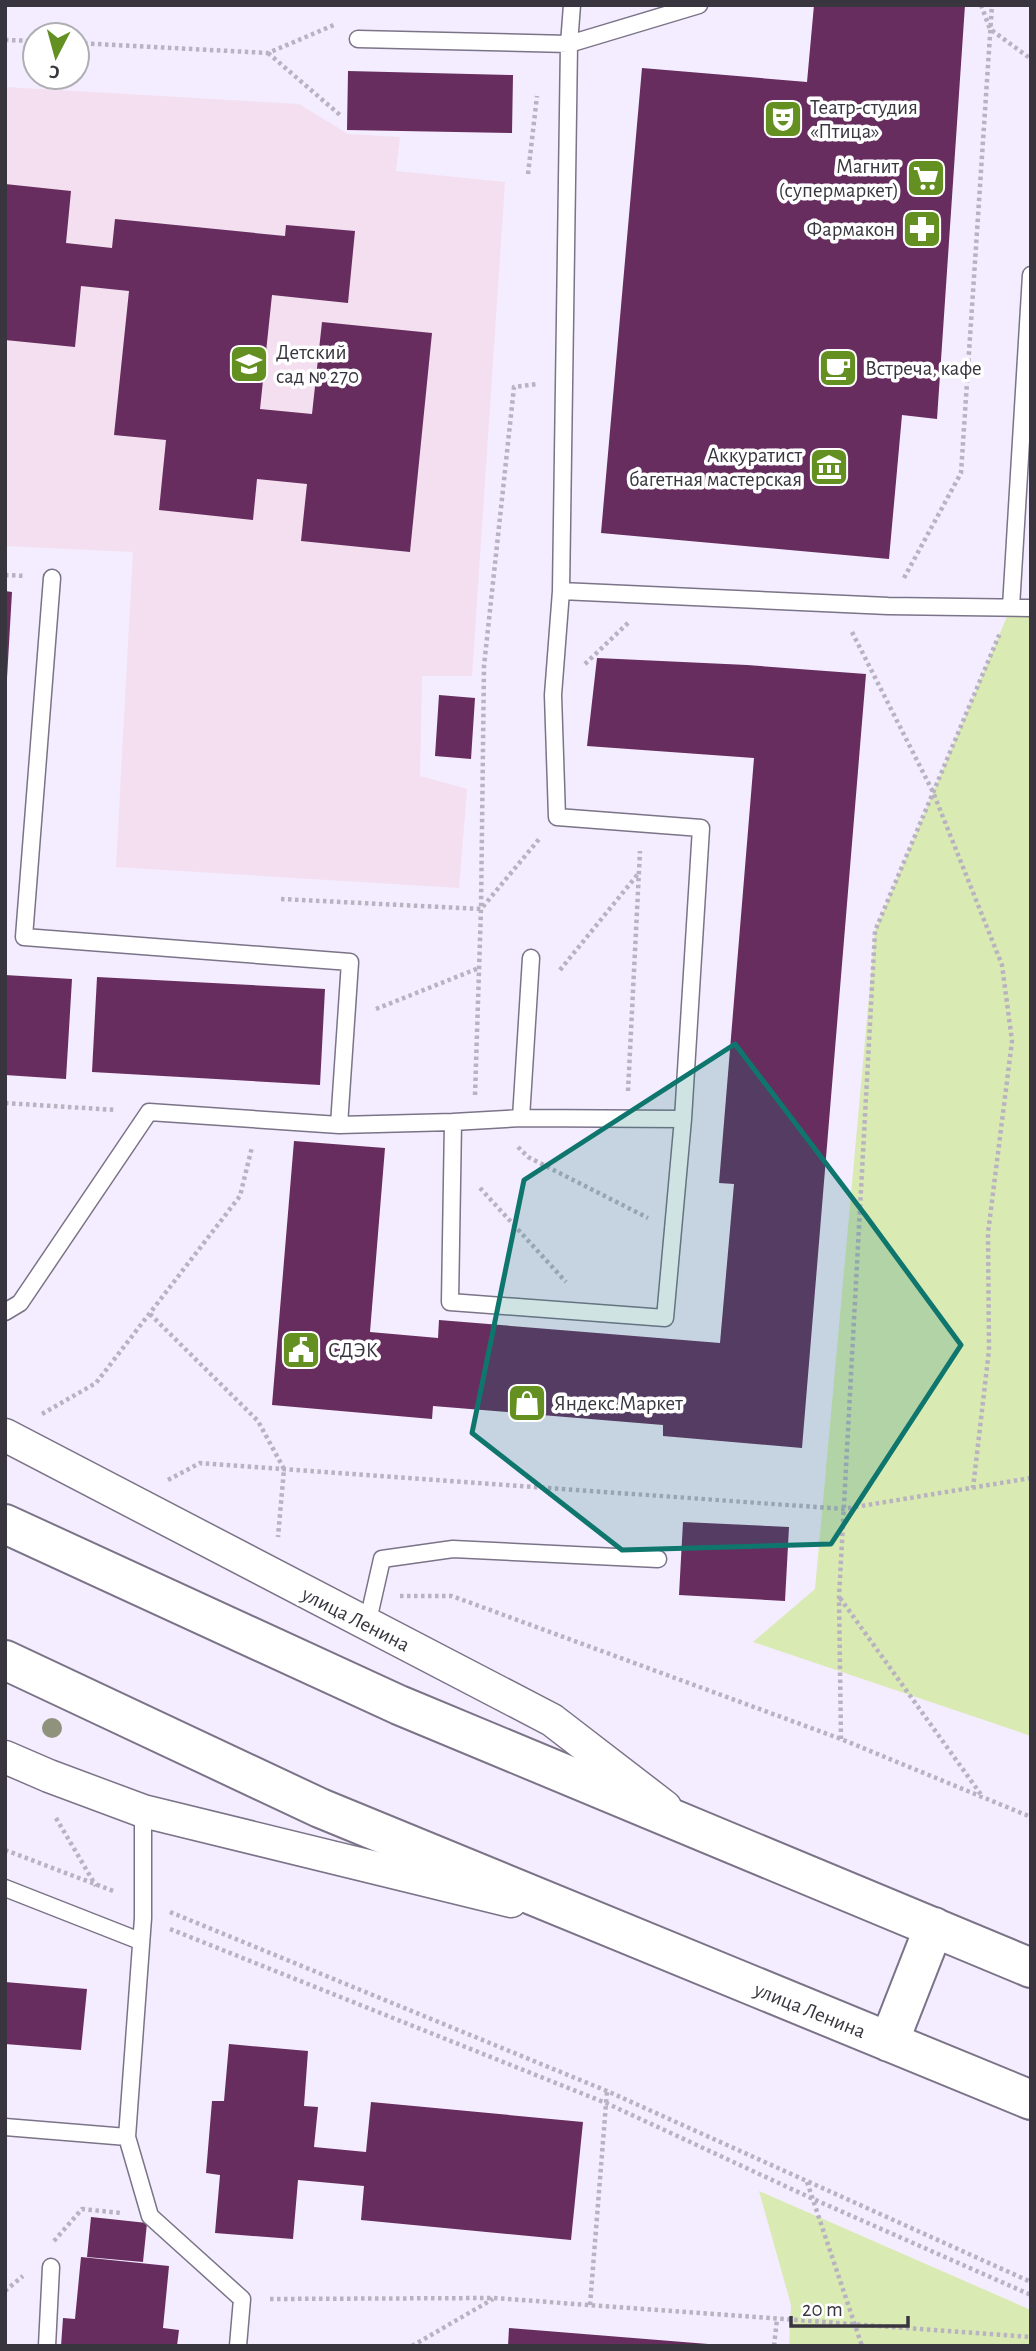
<svg xmlns="http://www.w3.org/2000/svg" width="1036" height="2351" font-family="'Alegreya Sans',sans-serif">
  <rect width="100%" height="100%" fill="#f4ecff"/>
  <path fill="#f3dfef" d="M5,87L299,104L348,134L400,137L396,171L505,182L472,676H422L420,776L467,789L459,888L116,867L133,552L5,546Z"/>
  <path fill="#daeab3" d="M1011,607L1031,617V1736L753,1642L815,1589L875,931Z
    M759,2191L1031,2310V2346H789L791,2305Z"/>
  <path fill="#672d5f" d="M814,5H965L937,419L902,415L889,559L601,533L642,68L807,82Z
    M348,71L513,75L512,133L347,130Z
    M5,184L71,191L66,243L112,248L115,219L285,236L286,225L355,231L348,303L272,295L260,409L312,414L322,322L432,333L410,552L301,541L307,484L257,479L253,520L159,510L166,440L114,435L129,291L81,286L75,347L5,340Z
    M5,591L12,592L7,678H5Z
    M597,658L747,665L866,674L802,1448L663,1436V1425L433,1406L432,1419L272,1405L294,1141L385,1148L370,1332L438,1338L439,1320L720,1343L734,1184L719,1183L754,758L587,746Z
    M439,695L475,698L471,759L435,756Z
    M5,975L72,979L66,1079L5,1075Z
    M97,977L325,989L320,1085L92,1072Z
    M683,1522L789,1527L785,1601L679,1595Z
    M5,1982L87,1989L81,2050L5,2044Z
    M229,2044L308,2051L304,2106L318,2107L314,2147L366,2152L371,2102L583,2122L571,2240L361,2220L364,2186L298,2180L293,2239L215,2233L220,2175L206,2173L212,2101H224Z
    M91,2217L147,2223L143,2262L87,2257Z
    M81,2257L169,2266L163,2328L179,2330L177,2346H61L63,2318L75,2319Z
    M509,2328L708,2344V2346H508Z"/>
  <g fill="none" stroke-linecap="round" stroke-linejoin="round">
    <g stroke="#7b7387" stroke-width="19">
      <path id="lane" d="M358,39L569,44L699,5
        M52,578L24,937L350,962L339,1125
        M561,591L569,44L572,5
        M1011,607L1031,275
        M521,1118L531,958
        M453,1122L521,1118L683,1119
        M5,1312L20,1303L149,1112L339,1125L453,1122L450,1302L665,1318L683,1119L701,828L557,817L553,695L561,591L888,606L1031,608
        M367,1625L382,1559L453,1549L658,1559
        M143,1811V1918L127,2137L150,2216L242,2299L238,2346
        M5,1888L140,1941
        M5,2127L127,2137
        M47,2346L51,2267"/>
    </g>
    <g stroke="#7b7387" stroke-width="35">
      <path id="street" d="M5,1435L552,1720L665,1807
        M5,1757L49,1776L143,1811L511,1901"/>
    </g>
    <g stroke="#7b7387" stroke-width="42">
      <path id="primary" d="M5,1524L399,1705L1031,1968
        M5,1660L320,1808L1031,2100
        M889,2042L934,1927"/>
    </g>
    <path stroke="#b8b2c1" stroke-width="4.5" stroke-dasharray="3.5 3.5" stroke-linecap="butt" d="M981,5L990,29L1031,59
      M5,40L35,41
      M77,43L268,53L334,25
      M268,53L340,115
      M528,174L537,96
      M5,575L26,576
      M904,578L961,473L992,5
      M852,632L933,792L1002,965L1012,1041L988,1233L989,1350L973,1488
      M585,664L629,622
      M281,899L481,909L484,666L514,387L537,384
      M560,970L638,874
      M376,1009L479,968
      M628,1091L640,851
      M475,1095L481,909L540,838
      M5,1103L116,1110
      M518,1147L528,1157L648,1218
      M480,1188L566,1282
      M150,1314L258,1421L284,1469L278,1537
      M42,1414L96,1383L240,1196L252,1147
      M168,1480L200,1463L843,1509L1031,1478
      M400,1596H452L841,1739L1031,1817
      M840,1598L982,1796
      M841,1739L839,1597L875,931L1000,633
      M56,1818L96,1886
      M5,1850L116,1892
      M170,1912L607,2091L1031,2282
      M170,1929L606,2103L811,2198L1031,2295
      M807,2182L862,2346
      M54,2241L82,2209L121,2213
      M5,2291L23,2276
      M270,2299L493,2298L1031,2337
      M590,2305L607,2091
      M412,2346L493,2299
      M774,2346L777,2319"/>
    <use href="#lane" stroke="#fff" stroke-width="16"/>
    <use href="#street" stroke="#fff" stroke-width="32"/>
    <use href="#primary" stroke="#fff" stroke-width="38"/>
  </g>
  <circle fill="#90937b" cx="52" cy="1728" r="10"/>
  <path fill="#0f766e" fill-opacity="0.2" stroke="#0f766e" stroke-width="5" stroke-linejoin="round" d="M735,1044L866,1216L961,1345L831,1544L622,1550L472,1433L524,1180Z"/>
  <defs>
    <g id="theatre-square" transform="scale(2.0125)"><rect x="-9" y="-9" width="18" height="18" rx="4" fill="#648f21" stroke="#fff"/><path d="M-5-5.5Q0-4 5-5.5V0Q5 5 0 6Q-5 5-5 0ZM-3.3-2.5H-1v1.5H-3.3ZM1-2.5H3.3v1.5H1ZM-2.8 1Q0 5.5 2.8 1Z" fill="#fff"/></g>
    <g id="supermarket-square" transform="scale(2.0125)"><rect x="-9" y="-9" width="18" height="18" rx="4" fill="#648f21" stroke="#fff"/><path d="M-6-5.5h2.5l.6 2H6L4.5 2H-2.5L-4.4-4H-6ZM-1.5 3.2a1.3 1.3 0 1 0 .1 0ZM3 3.2a1.3 1.3 0 1 0 .1 0Z" fill="#fff"/></g>
    <g id="pharmacy-square" transform="scale(2.0125)"><rect x="-9" y="-9" width="18" height="18" rx="4" fill="#648f21" stroke="#fff"/><path d="M-2-6h4v4h4v4h-4v4h-4v-4h-4v-4h4Z" fill="#fff"/></g>
    <g id="school-square" transform="scale(2.0125)"><rect x="-9" y="-9" width="18" height="18" rx="4" fill="#648f21" stroke="#fff"/><path d="M0-5L7-2L0 1L-7-2ZM-4 1L0 2.5L4 1V4Q0 6-4 4Z" fill="#fff"/></g>
    <g id="cafe-square" transform="scale(2.0125)"><rect x="-9" y="-9" width="18" height="18" rx="4" fill="#648f21" stroke="#fff"/><path d="M-5.5-4.5H6V0H3Q3 3.5 0 3.5H-2.5Q-5.5 3.5-5.5 0ZM3-3.2v2h1.7v-2ZM-6 4.5H4V6H-6Z" fill="#fff"/></g>
    <g id="museum-square" transform="scale(2.0125)"><rect x="-9" y="-9" width="18" height="18" rx="4" fill="#648f21" stroke="#fff"/><path d="M0-6L6-3V-2H-6V-3ZM-5-1h2V3h-2ZM-1-1h2V3h-2ZM3-1h2V3H3ZM-6 4H6V6H-6Z" fill="#fff"/></g>
    <g id="civic-square" transform="scale(2.0125)"><rect x="-9" y="-9" width="18" height="18" rx="4" fill="#648f21" stroke="#fff"/><path d="M-.6-6.5H3V-4.5H.6V-3L4-1V1h2V6H-6V1h2V-1L-.6-3ZM-1.2 2.5V6h2.4V2.5Z" fill="#fff"/></g>
    <g id="shop-square" transform="scale(2.0125)"><rect x="-9" y="-9" width="18" height="18" rx="4" fill="#648f21" stroke="#fff"/><path d="M-5-2.5h2.3a2.7 3.5 0 0 1 5.4 0H5L5.5 6h-11ZM-1.5-2.5h3a1.5 2.3 0 0 0-3 0Z" fill="#fff"/></g>
  </defs>
  <g fill-rule="evenodd">
    <use href="#theatre-square" x="783" y="119"/>
    <use href="#supermarket-square" x="926" y="178"/>
    <use href="#pharmacy-square" x="922" y="229"/>
    <use href="#school-square" x="249" y="364"/>
    <use href="#cafe-square" x="838" y="368"/>
    <use href="#museum-square" x="829" y="467"/>
    <use href="#civic-square" x="301" y="1350"/>
    <use href="#shop-square" x="527" y="1403"/>
  </g>
  <g text-anchor="middle" stroke-width="7" stroke-linejoin="round" paint-order="stroke">
    <g font-size="21" fill="#38353e" stroke="#fff" text-anchor="start">
      <text x="810" y="114">Театр-студия<tspan x="810" dy="24">«Птица»</tspan></text>
      <text x="899" y="173" text-anchor="end">Магнит<tspan x="899" dy="24">(супермаркет)</tspan></text>
      <text x="895" y="236" text-anchor="end">Фармакон</text>
      <text x="276" y="359">Детский<tspan x="276" dy="24">сад № 270</tspan></text>
      <text x="865" y="375">Встреча, кафе</text>
      <text x="802" y="462" text-anchor="end">Аккуратист<tspan x="802" dy="24">багетная мастерская</tspan></text>
      <text x="328" y="1357">СДЭК</text>
      <text x="554" y="1410">Яндекс.Маркет</text>
    </g>
    <g font-size="21" fill="#38353e" stroke="#fff">
      <text transform="translate(356 1619) rotate(27)" y="7">улица Ленина</text>
      <text transform="translate(810 2010) rotate(22)" y="7">улица Ленина</text>
    </g>
  </g>
  <rect width="1036" height="2351" fill="none" stroke="#38353e" stroke-width="14"/>
  <g transform="translate(56 56) rotate(186)"><circle r="33" fill="#ffffff" stroke="#afaeb2" stroke-width="2"/>
  <path d="M0-5L12 26L0 18L-12 26Z" fill="#648f21"/>
  <text y="-10" font-size="19" font-weight="bold" text-anchor="middle" fill="#38353e">С</text>
  </g>
  <path d="M791 2316v10h117v-10" fill="none" stroke="#38353e" stroke-width="3.5"/>
  <text x="802" y="2316" font-size="21" fill="#38353e" stroke="#ffffff" stroke-width="5" paint-order="stroke">20 m</text>
</svg>
